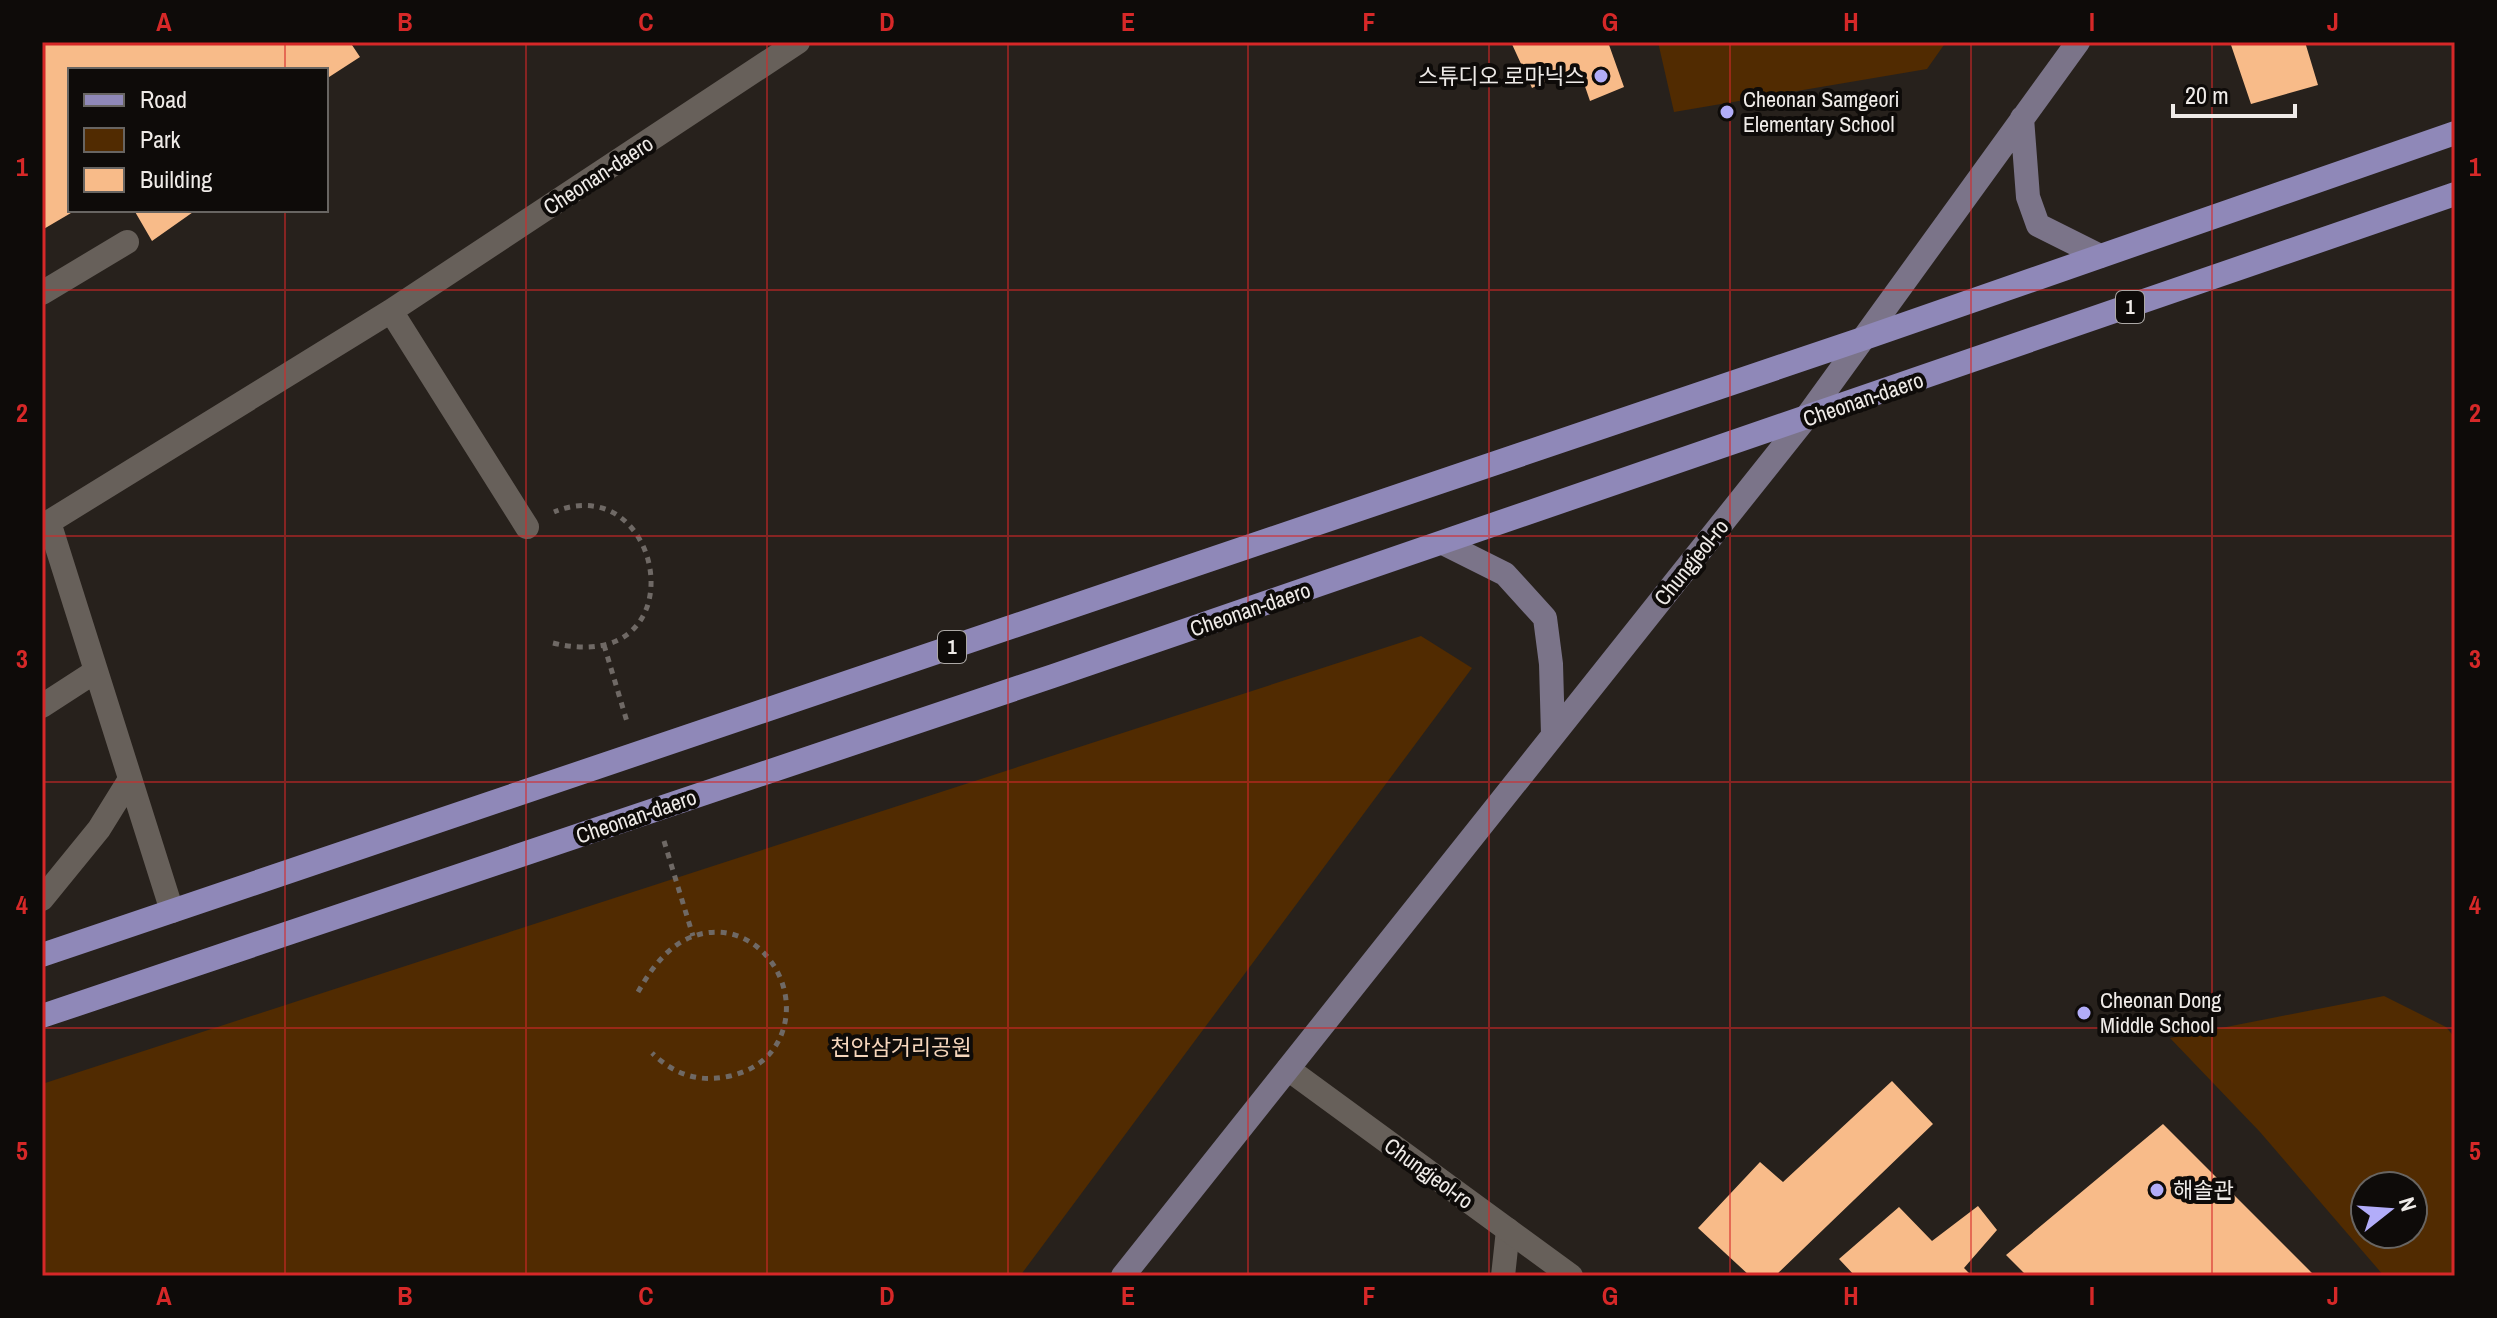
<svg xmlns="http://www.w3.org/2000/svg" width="2497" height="1318" font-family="'Archivo Narrow','Noto Sans KR',sans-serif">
  <rect width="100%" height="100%" fill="#27211c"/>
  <path fill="#512b01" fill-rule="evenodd" d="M1658,42H1946L1927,69L1674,112Z
    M1421,636L1472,668L1020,1276H42V1084Z
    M2384,996L2446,1027L2455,1038V1276H2384L2260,1132L2170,1038ZM2365,1186H2413V1234H2365Z"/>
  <path fill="#f8bb89" d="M42,42H350L360,57L326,79V70H70V210H76L42,230Z
    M1511,42H1608L1624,87L1590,101L1578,66L1532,88Z
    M2230,42H2305L2318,85L2251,104Z
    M134,210H196L152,241Z
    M1892,1081L1933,1124L1775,1276H1750L1698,1228L1760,1162L1783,1182Z
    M2163,1124L2315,1276H2027L2006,1255Z
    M1978,1206L1997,1230L1964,1268L1972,1276H1855L1839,1259L1899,1207L1932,1241Z"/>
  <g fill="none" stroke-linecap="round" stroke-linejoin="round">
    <path stroke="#6f6965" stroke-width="5" stroke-dasharray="6 6" stroke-linecap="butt" d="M553,643C701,679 665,466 554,512
      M604,645L628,725
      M664,841L693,936
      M638,992C651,969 668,945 694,936C751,916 800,977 783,1030C775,1055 756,1070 730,1076C699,1083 675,1075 652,1053"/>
    <path stroke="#67605a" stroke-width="24" d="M42,293L127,242
      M391,311L527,527
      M42,706L96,671
      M42,899L99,829L130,779
      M172,911L49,522L391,311L798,42
      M1503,1276L1508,1230"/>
    <path stroke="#67605a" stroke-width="24" d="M1288,1069L1571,1276"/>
    <path stroke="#7b7489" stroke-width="24" d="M2022,118L2028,197L2038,225L2100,256
      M1443,543L1505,574L1545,618L1551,664L1553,735
      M1123,1276L1805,419L2078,42"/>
    <path stroke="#8f88b8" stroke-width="24" d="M42,955L1862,339L2455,133
      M42,1016L1053,676L2455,194"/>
  </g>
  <path fill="none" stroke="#d62828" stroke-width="2" stroke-opacity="0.55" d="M285,42V70M526,42V1276M767,42V1276M1008,42V1276M1248,42V1276M1489,42V1276M1730,42V1276M1971,42V1276M2212,42V1276M285,210V1276M42,290H2455M42,536H2455M42,782H2455M42,1028H2455"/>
  <g fill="#b2adf9" stroke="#0e0b09" stroke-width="3">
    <circle cx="1601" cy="76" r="8"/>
    <circle cx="1727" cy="112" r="8"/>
    <circle cx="2084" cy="1013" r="8"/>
    <circle cx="2157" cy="1190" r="8"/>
  </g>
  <g text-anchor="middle" stroke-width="8" stroke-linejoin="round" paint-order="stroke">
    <g fill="#0e0b09" stroke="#aca8a5" stroke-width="2">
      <rect x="2116" y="291" width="28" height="32" rx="6"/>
      <rect x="938" y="631" width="28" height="32" rx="6"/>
    </g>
    <g font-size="20" font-weight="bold" fill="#efebe8">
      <text x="2130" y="314">1</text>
      <text x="952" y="654">1</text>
    </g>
    <g font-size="22" fill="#efebe8" stroke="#0e0b09" text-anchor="start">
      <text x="1585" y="84" text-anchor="end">스튜디오 로마닉스</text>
      <text x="1743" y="107">Cheonan Samgeori<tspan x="1743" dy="25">Elementary School</tspan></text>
      <text x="2100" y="1008">Cheonan Dong<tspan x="2100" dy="25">Middle School</tspan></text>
      <text x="2173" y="1198">해솔관</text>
    </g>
    <g font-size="22" fill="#efebe8" stroke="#0e0b09">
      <text transform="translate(598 175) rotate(-33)" y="8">Cheonan-daero</text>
      <text transform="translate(1863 399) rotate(-19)" y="8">Cheonan-daero</text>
      <text transform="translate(1691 562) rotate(-51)" y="8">Chungjeol-ro</text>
      <text transform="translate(1250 609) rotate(-19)" y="8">Cheonan-daero</text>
      <text transform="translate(636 816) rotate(-19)" y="8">Cheonan-daero</text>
      <text transform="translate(1429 1173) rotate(36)" y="8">Chungjeol-ro</text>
    </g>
    <g font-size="22" fill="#f6d6bc" stroke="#0e0b09">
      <text x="901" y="1055">천안삼거리공원</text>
    </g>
  </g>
  <rect width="2497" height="1318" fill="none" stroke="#0e0b09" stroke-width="88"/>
  <rect x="68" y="68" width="260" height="144" fill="#0e0b09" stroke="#686562" stroke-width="2"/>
  <rect x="84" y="94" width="40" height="12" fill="#8f88b8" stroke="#686562" stroke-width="2"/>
  <text x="140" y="108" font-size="24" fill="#efebe8">Road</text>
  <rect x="84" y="128" width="40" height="24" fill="#512b01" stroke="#686562" stroke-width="2"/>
  <text x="140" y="148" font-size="24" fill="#efebe8">Park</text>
  <rect x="84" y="168" width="40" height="24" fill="#f8bb89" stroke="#686562" stroke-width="2"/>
  <text x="140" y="188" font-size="24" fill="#efebe8">Building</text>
  <g transform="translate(2389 1210) rotate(73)"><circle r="38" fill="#0e0b09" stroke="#686562" stroke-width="2"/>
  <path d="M0-6L14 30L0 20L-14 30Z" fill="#b2adf9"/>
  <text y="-12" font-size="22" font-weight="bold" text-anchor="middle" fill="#efebe8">N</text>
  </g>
  <path d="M2173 104v12h122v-12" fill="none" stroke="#efebe8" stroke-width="4"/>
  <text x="2185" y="104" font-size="24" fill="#efebe8" stroke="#0e0b09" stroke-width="6" paint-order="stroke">20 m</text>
  <rect x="44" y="44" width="2409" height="1230" fill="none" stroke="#d62828" stroke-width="3"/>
  <g font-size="26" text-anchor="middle" font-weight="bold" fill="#d62828">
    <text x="164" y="31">A</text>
    <text x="405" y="31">B</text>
    <text x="646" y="31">C</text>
    <text x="887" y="31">D</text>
    <text x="1128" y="31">E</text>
    <text x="1369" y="31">F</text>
    <text x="1610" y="31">G</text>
    <text x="1851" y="31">H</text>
    <text x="2092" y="31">I</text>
    <text x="2333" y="31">J</text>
    <text x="22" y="176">1</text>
    <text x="2475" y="176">1</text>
    <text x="22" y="422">2</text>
    <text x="2475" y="422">2</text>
    <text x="22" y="668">3</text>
    <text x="2475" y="668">3</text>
    <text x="22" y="914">4</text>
    <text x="2475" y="914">4</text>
    <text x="22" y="1160">5</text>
    <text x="2475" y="1160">5</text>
    <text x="164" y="1305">A</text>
    <text x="405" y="1305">B</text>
    <text x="646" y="1305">C</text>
    <text x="887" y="1305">D</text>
    <text x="1128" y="1305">E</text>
    <text x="1369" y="1305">F</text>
    <text x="1610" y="1305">G</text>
    <text x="1851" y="1305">H</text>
    <text x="2092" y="1305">I</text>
    <text x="2333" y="1305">J</text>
  </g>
</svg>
